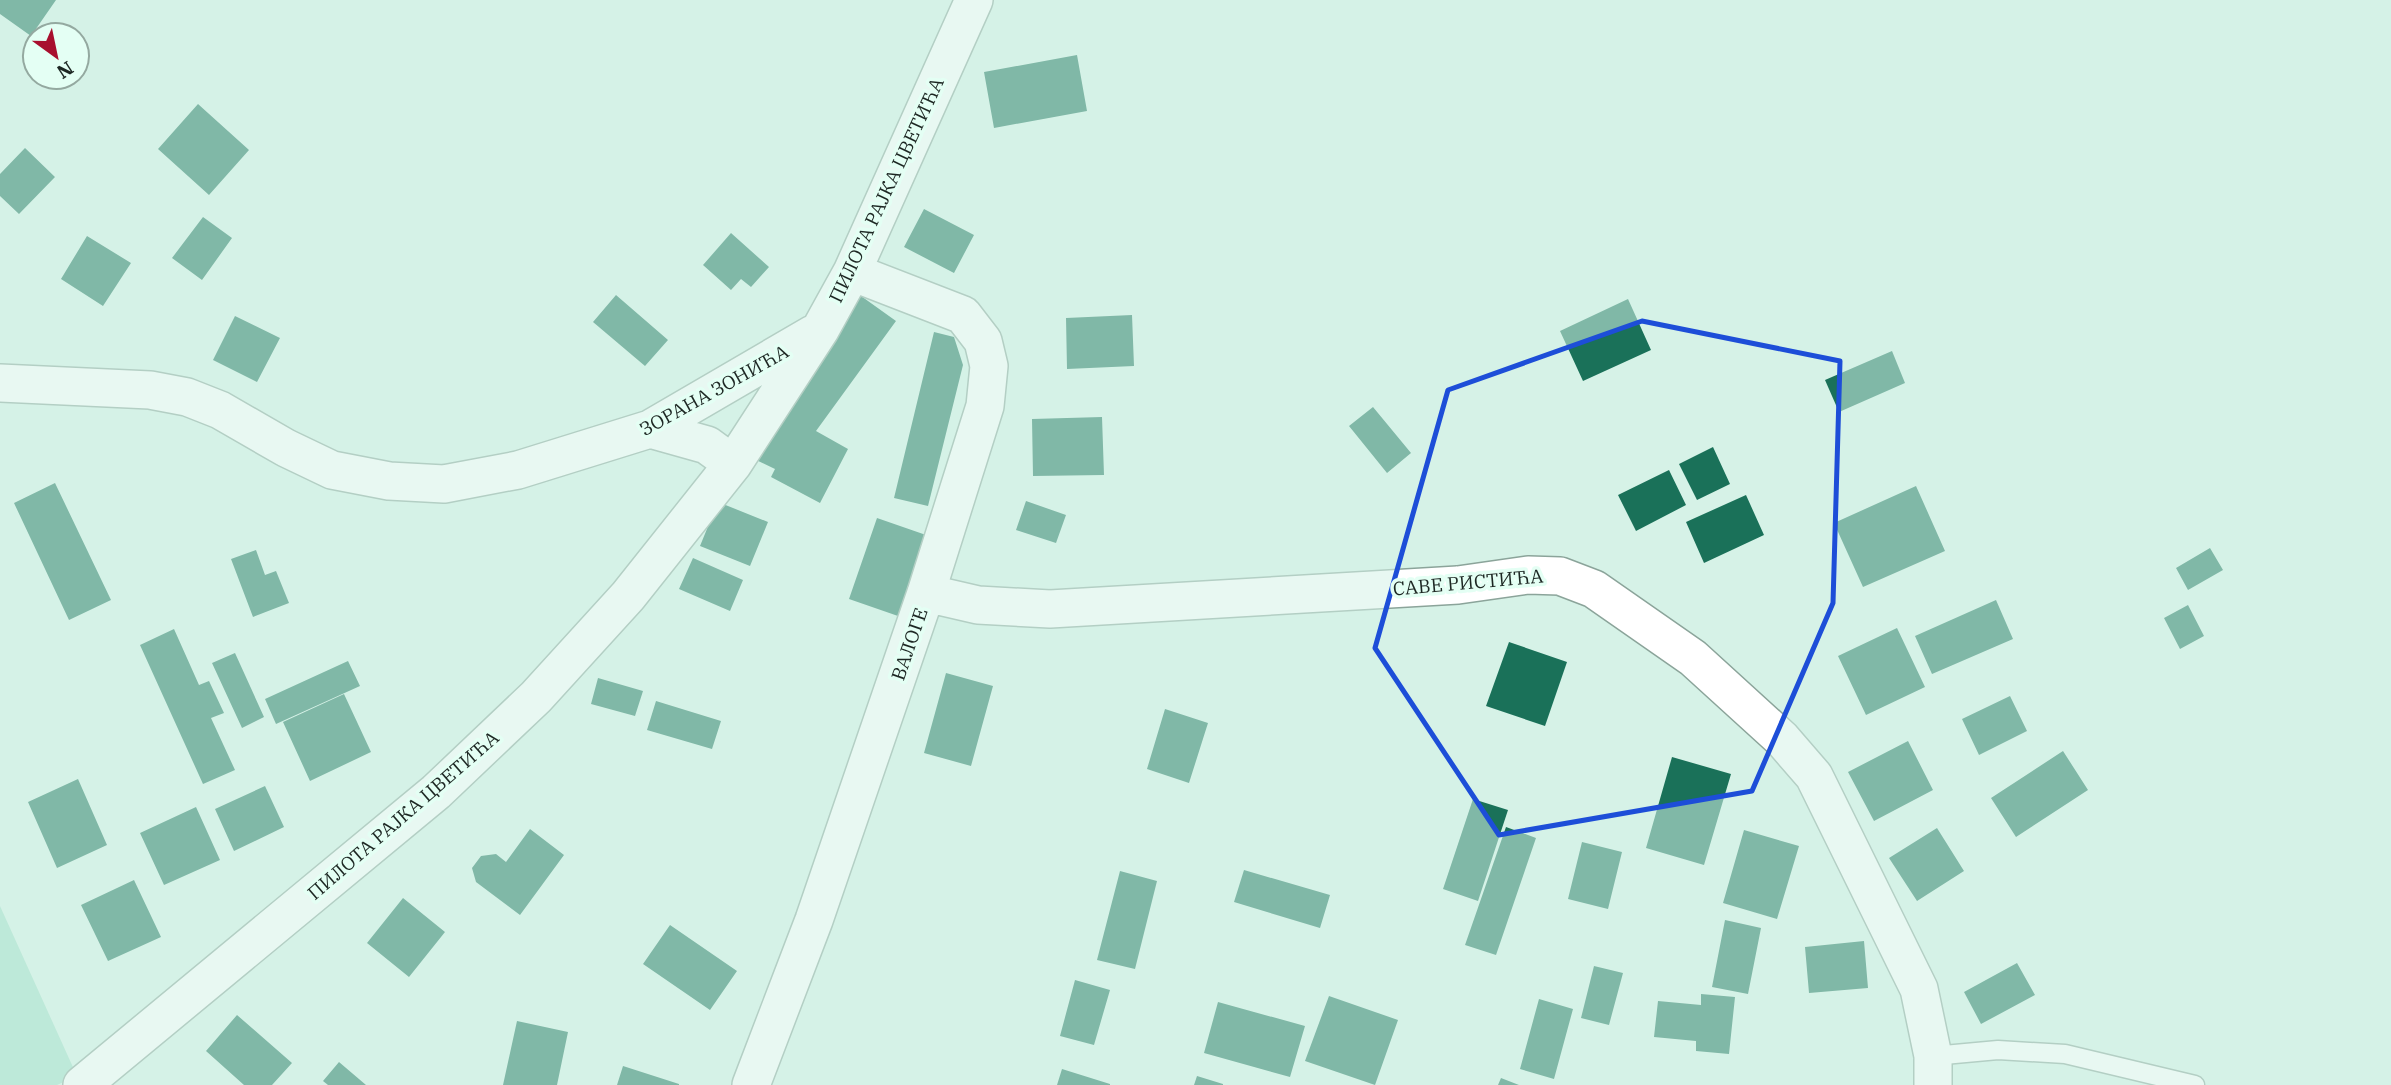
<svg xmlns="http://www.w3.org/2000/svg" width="2391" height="1085" font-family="'IBM Plex Serif',serif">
  <rect width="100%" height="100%" fill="#d6f2e7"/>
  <path fill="#a1ddc7" d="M0,906L77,1076L57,1085H0Z"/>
  <path fill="#1a7159" d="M0,0H56L31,36L0,14Z
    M1077,55L1087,111L994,128L984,72Z
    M198,104L249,150L209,195L158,149Z
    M25,148L55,177L19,214L0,196V174Z
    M924,209L974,235L954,273L904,247Z
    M203,217L232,238L202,280L172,258Z
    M731,233L769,267L751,287L741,279L731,290L703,265Z
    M87,236L131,263L103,306L61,279Z
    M616,295L668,340L645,366L593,322Z
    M861,296L896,321L816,431L848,449L820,503L771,477L775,469L752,458L777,411Z
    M1628,299L1651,350L1583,381L1560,331Z
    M1132,315L1134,366L1067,369L1066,318Z
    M235,316L280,338L257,382L213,360Z
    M934,332L954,337L963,365L928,506L894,498Z
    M1892,351L1905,383L1839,412L1825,380Z
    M1373,407L1411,453L1387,473L1349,426Z
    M1102,417L1104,475L1033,476L1032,419Z
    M1713,447L1730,484L1697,500L1679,464Z
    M1669,470L1686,505L1636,531L1618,495Z
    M55,483L111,600L69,620L14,503Z
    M1916,486L1945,551L1863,587L1834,523Z
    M1746,495L1764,535L1704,563L1686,522Z
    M1026,501L1066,515L1056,543L1016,530Z
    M718,502L768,522L750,566L700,546Z
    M877,518L926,535L898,616L849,599Z
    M2210,548L2223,570L2188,590L2176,568Z
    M256,550L265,575L276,571L289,603L253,617L231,559Z
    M693,558L743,580L730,611L679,589Z
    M1996,600L2013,639L1932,674L1915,636Z
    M2188,605L2204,636L2180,649L2164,618Z
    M1897,628L1925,687L1866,715L1838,656Z
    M174,629L199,685L209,681L224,713L211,718L235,770L203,784L140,645Z
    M1509,642L1567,662L1545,726L1486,706Z
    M235,653L264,717L242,728L212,663Z
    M348,661L360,686L276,724L265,699Z
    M946,673L993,686L971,766L924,753Z
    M598,678L643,691L635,716L591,704Z
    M344,694L371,752L310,781L283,722Z
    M2010,696L2027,731L1979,755L1962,719Z
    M656,701L721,721L712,749L647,730Z
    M1165,709L1208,723L1189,783L1147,769Z
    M1908,741L1933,790L1874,821L1848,772Z
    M2063,751L2088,790L2016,837L1991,798Z
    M1672,757L1731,774L1704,865L1646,848Z
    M78,779L107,845L57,868L28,802Z
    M265,786L284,827L234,851L215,809Z
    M1473,799L1508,810L1478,901L1443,889Z
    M196,807L220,860L164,885L140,833Z
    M1506,827L1536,838L1496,955L1465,945Z
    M1937,828L1964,871L1917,901L1889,858Z
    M530,829L564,855L520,915L476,882L472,868L481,856L496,854L506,862Z
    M1744,830L1799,846L1777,919L1723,903Z
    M1582,842L1622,852L1608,909L1568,899Z
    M1244,870L1330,895L1320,928L1234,902Z
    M1120,871L1157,881L1135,969L1097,960Z
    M134,880L161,937L108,961L81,905Z
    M403,898L445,932L409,977L367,943Z
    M1725,920L1761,928L1748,994L1712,987Z
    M670,925L737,971L710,1010L643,964Z
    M1864,941L1868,988L1809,993L1805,947Z
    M2017,963L2035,995L1981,1024L1964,992Z
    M1594,966L1623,973L1609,1025L1581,1018Z
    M1075,980L1110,990L1094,1045L1060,1036Z
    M1701,994L1735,997L1729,1054L1696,1051V1041L1654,1037L1658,1001L1701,1005Z
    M1329,996L1398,1020L1375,1085L1305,1061Z
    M1539,999L1573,1009L1554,1079L1520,1069Z
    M1218,1002L1305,1026L1290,1077L1204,1053Z
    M237,1015L292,1063L272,1085H244L206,1051Z
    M517,1021L568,1032L557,1085H503Z
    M339,1062L366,1085H328L323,1081Z
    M623,1066L679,1084V1085H617Z
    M1062,1069L1110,1084V1085H1057Z
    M1197,1076L1223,1084V1085H1194Z
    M1501,1078L1519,1085H1498Z"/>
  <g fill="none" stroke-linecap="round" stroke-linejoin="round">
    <g stroke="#8ba49a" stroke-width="21">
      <path id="service" d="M1933,1056L1998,1050L2065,1054L2195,1085"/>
    </g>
    <g stroke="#8ba49a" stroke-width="40">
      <path id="minor" d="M0,383L150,390L187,397L220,410L286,448L332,470L389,481L444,484L518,470L650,429L813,334
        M650,429L707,445L733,464
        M926,593L978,605L1050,609L1458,585L1528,575L1560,576L1594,589L1693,658L1782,739L1814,776L1919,989L1933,1056V1085
        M82,1085L436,792L536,697L628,596L733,464L820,330L852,272L974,0
        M751,1085L814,920L926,593L985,406L989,366L983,341L963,315L852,272"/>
    </g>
    <use href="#service" stroke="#fff" stroke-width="18"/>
    <use href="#minor" stroke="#fff" stroke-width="37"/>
  </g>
  <path d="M0 0H2391V1085H0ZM1642,321L1840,361L1833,603L1752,791L1499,835L1375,648L1448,390Z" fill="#d6f2e7" fill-opacity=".55" fill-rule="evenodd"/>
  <path fill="none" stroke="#1d4ed8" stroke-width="5" stroke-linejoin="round" d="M1642,321L1840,361L1833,603L1752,791L1499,835L1375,648L1448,390Z"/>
  <g text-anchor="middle" stroke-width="7" stroke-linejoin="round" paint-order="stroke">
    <g font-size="19" fill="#1d2723" stroke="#e4fff4">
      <text transform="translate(886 190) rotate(-65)" y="7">ПИЛОТА РАЈКА ЦВЕТИЋА</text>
      <text transform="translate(714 390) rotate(-29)" y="7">ЗОРАНА ЗОНИЋА</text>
      <text transform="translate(1468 582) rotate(-5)" y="7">САВЕ РИСТИЋА</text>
      <text transform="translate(909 644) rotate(-71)" y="7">ВАЛОГЕ</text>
      <text transform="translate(403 815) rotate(-41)" y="7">ПИЛОТА РАЈКА ЦВЕТИЋА</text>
    </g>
  </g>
  <g transform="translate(56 56) rotate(147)"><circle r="33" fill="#e4fff4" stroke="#94a9a0" stroke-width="2"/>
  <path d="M0-5L12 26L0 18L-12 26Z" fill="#a80f2e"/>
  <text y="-10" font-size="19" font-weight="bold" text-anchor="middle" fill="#1d2723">N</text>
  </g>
</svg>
